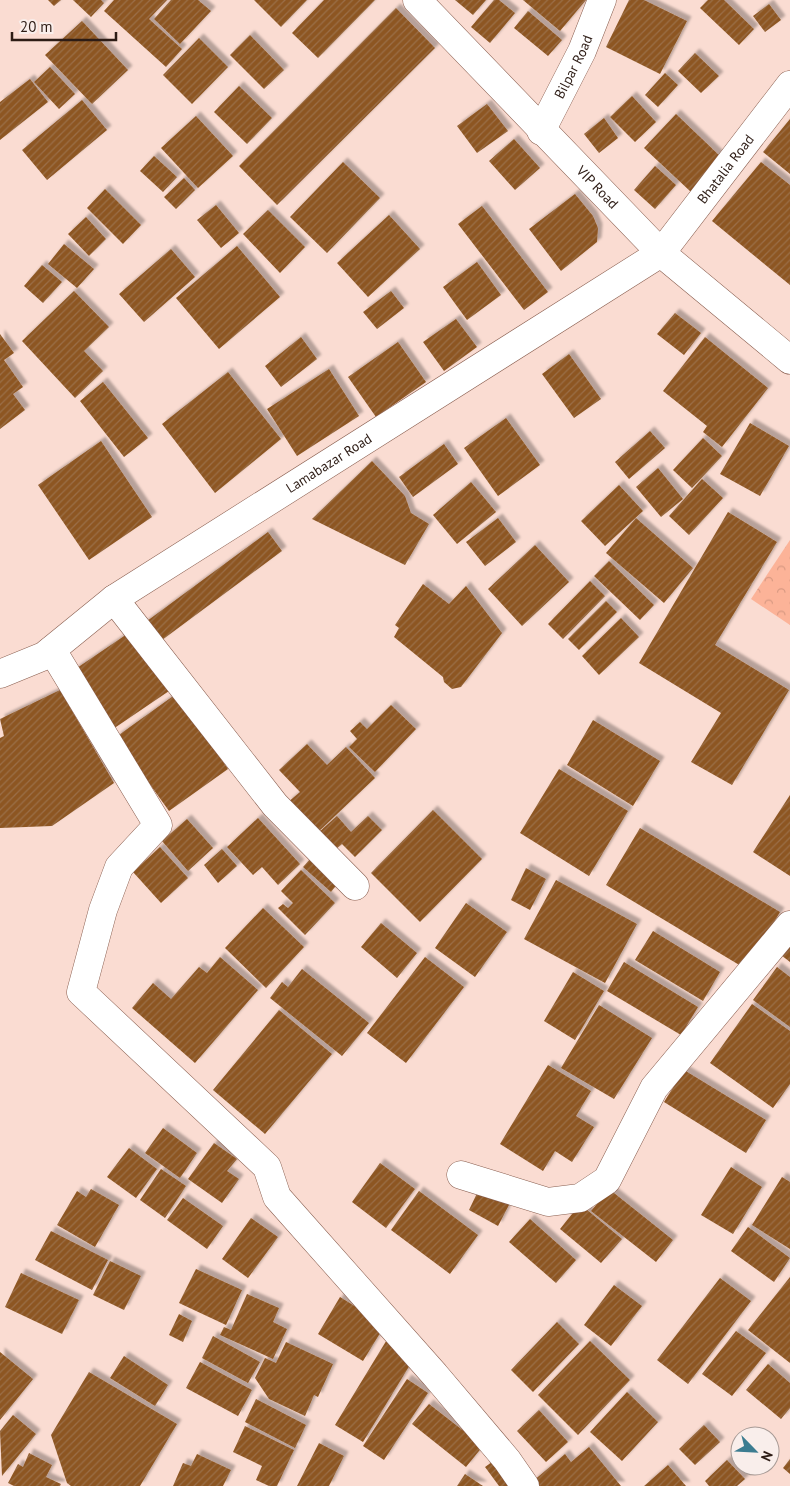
<svg xmlns="http://www.w3.org/2000/svg" width="790" height="1486" font-family="'PT Sans',sans-serif">
  <defs>
    <pattern id="forest-crowns" width="20" height="18" patternUnits="userSpaceOnUse" patternTransform="scale(1.25)"><rect width="20" height="18" fill="#fcb398"/><path d="M2 6a3 3 0 1 1 6 0M12 15a3 3 0 1 1 6 0" fill="none" stroke="#d89982"/></pattern>
    <pattern id="building-hatch" width="6" height="6" patternUnits="userSpaceOnUse" patternTransform="scale(1.25)"><rect width="6" height="6" fill="#8d5623"/><path d="M-1 1l2-2M0 6l6-6M5 7l2-2" fill="none" stroke="#9a6f48"/></pattern>
    <filter id="shadow"><feDropShadow dx="4.5" dy="-4.5" stdDeviation="1" flood-color="#0004"/></filter>
  </defs>
  <rect width="100%" height="100%" fill="#fadcd2"/>
  <path fill="url(#forest-crowns)" d="M790,540V625L751,599Z"/>
  <path fill="url(#building-hatch)" filter="url(#shadow)" d="M48,0H61L54,6Z
    M73,0H101L104,3L91,17Z
    M114,0H167L149,19L182,49L166,67L104,11Z
    M171,0H198L211,11L180,44L154,19Z
    M254,0H307L281,27Z
    M324,0H375L318,58L292,33Z
    M455,0H486L473,15Z
    M494,0H499L515,13L490,43L471,27Z
    M523,0H586L560,31Z
    M629,0H644L687,21L660,74L606,47Z
    M708,0H724L754,29L739,45L700,8Z
    M769,4L781,20L765,32L753,16Z
    M396,8L435,48L277,205L239,166Z
    M528,11L562,40L548,56L514,28Z
    M82,21L128,70L92,104L45,55Z
    M250,35L284,70L264,89L230,55Z
    M199,38L228,67L192,104L163,75Z
    M695,53L719,76L701,93L678,71Z
    M50,67L75,94L59,109L34,82Z
    M665,73L678,85L658,107L645,95Z
    M30,79L48,102L0,140V102Z
    M239,86L272,118L247,144L214,112Z
    M632,96L656,122L635,142L610,117Z
    M82,100L107,130L47,180L22,150Z
    M487,104L508,131L477,153L457,126Z
    M676,114L723,159L691,192L644,148Z
    M196,116L233,156L198,188L161,148Z
    M604,118L618,138L599,153L584,134Z
    M790,119V174L763,152Z
    M514,139L540,168L515,190L489,161Z
    M154,156L177,177L163,192L140,171Z
    M343,162L380,198L327,253L290,217Z
    M761,162L790,185V285L712,221Z
    M655,166L676,185L655,209L634,190Z
    M184,178L195,190L176,209L164,197Z
    M105,189L141,225L123,244L87,208Z
    M575,194L593,216L598,228L597,242L561,271L529,229Z
    M216,205L239,233L221,248L197,220Z
    M482,206L548,292L524,310L458,224Z
    M268,210L305,247L280,273L243,234Z
    M389,215L420,249L368,297L337,263Z
    M86,217L106,239L89,256L68,234Z
    M64,244L94,269L77,288L48,264Z
    M237,246L280,297L219,349L176,298Z
    M171,249L195,277L144,322L119,294Z
    M477,262L501,295L467,320L443,287Z
    M42,265L62,282L43,303L24,286Z
    M74,291L109,327L84,351L103,371L75,398L22,341Z
    M391,291L404,308L377,329L363,312Z
    M675,313L701,333L684,355L657,334Z
    M456,319L477,347L444,371L423,342Z
    M0,334L14,353L4,360L23,387L13,394L25,410L0,429Z
    M301,337L317,359L281,387L265,366Z
    M705,337L768,388L722,447L703,432L707,426L663,391Z
    M398,342L426,382L376,417L348,377Z
    M569,354L601,399L574,418L542,374Z
    M329,369L359,416L297,456L267,409Z
    M228,372L281,439L215,493L162,424Z
    M103,382L148,438L124,457L80,401Z
    M506,418L540,465L498,496L464,448Z
    M750,423L789,446L760,496L720,474Z
    M650,431L665,448L629,479L615,462Z
    M703,438L722,456L692,488L673,470Z
    M101,441L152,517L89,560L38,485Z
    M444,444L458,464L413,497L399,477Z
    M372,461L405,496L411,513L429,524L405,565L312,519Z
    M658,468L683,499L661,517L636,487Z
    M702,479L723,498L689,535L669,516Z
    M471,482L496,512L457,544L433,515Z
    M619,485L643,511L605,546L581,521Z
    M728,512L777,542L715,645L789,690L732,785L691,762L721,713L639,663Z
    M498,518L516,542L485,566L466,542Z
    M636,518L693,568L664,603L606,553Z
    M268,532L282,551L158,643L143,624Z
    M535,545L569,582L522,626L488,589Z
    M609,561L654,605L640,620L594,576Z
    M590,581L605,596L563,639L548,624Z
    M423,584L449,604L466,586L502,633L461,687L452,689L444,682L443,677L394,637L399,628L395,625Z
    M606,601L617,612L579,650L568,639Z
    M621,618L639,637L599,675L582,656Z
    M130,632L169,691L113,729L74,670Z
    M60,690L114,783L52,826L0,828V738L4,736L0,719Z
    M176,694L228,769L169,811L116,737Z
    M391,705L416,729L375,772L349,747L357,739L350,731L360,722L367,729Z
    M593,720L660,761L633,806L567,765Z
    M307,744L327,765L346,747L375,778L316,834L287,803L300,792L279,770Z
    M559,769L628,811L589,876L520,833Z
    M790,795V876L753,852Z
    M433,810L482,859L420,922L371,873Z
    M337,816L351,832L368,816L382,830L355,857L342,844L335,850L318,833Z
    M258,818L300,864L278,885L262,867L253,875L227,847Z
    M187,819L213,848L188,871L162,841Z
    M640,828L780,912L746,969L606,885Z
    M160,847L188,878L161,903L133,872Z
    M222,849L237,866L218,883L204,865Z
    M311,858L339,882L331,892L303,867Z
    M526,868L546,879L530,910L511,900Z
    M301,870L335,903L305,935L278,908L283,904L288,908L293,903L281,891Z
    M556,880L637,924L605,983L524,939Z
    M466,903L507,932L475,977L435,948Z
    M263,908L304,947L266,988L225,948Z
    M381,923L417,953L397,978L361,947Z
    M653,931L720,972L703,1001L635,960Z
    M790,944V962L781,955Z
    M220,957L258,990L195,1063L132,1008L153,983L171,999L199,967L207,973Z
    M425,957L464,987L406,1063L367,1033Z
    M624,962L698,1007L681,1035L607,991Z
    M777,967L790,977V1027L753,1000Z
    M302,969L369,1023L342,1056L270,998L282,982L288,987Z
    M573,972L604,991L575,1040L544,1021Z
    M752,1004L790,1031V1084L773,1108L710,1063Z
    M599,1005L652,1038L614,1099L561,1068Z
    M279,1010L332,1054L265,1134L213,1090Z
    M548,1065L591,1091L576,1116L594,1127L572,1162L555,1151L543,1171L500,1144Z
    M684,1070L766,1120L746,1153L664,1102Z
    M163,1128L197,1153L180,1178L145,1153Z
    M214,1143L237,1159L227,1171L239,1179L222,1203L188,1179Z
    M129,1148L157,1169L136,1198L107,1177Z
    M380,1163L415,1189L386,1228L352,1202Z
    M731,1167L762,1187L733,1234L701,1215Z
    M161,1169L186,1186L165,1218L140,1200Z
    M782,1177L790,1182V1249L752,1225Z
    M480,1187L510,1203L498,1226L469,1210Z
    M91,1189L119,1205L95,1247L57,1225L77,1191L86,1197Z
    M609,1189L673,1240L656,1262L591,1211Z
    M419,1191L478,1235L450,1274L391,1230Z
    M183,1198L223,1226L207,1249L167,1220Z
    M580,1204L622,1239L601,1263L560,1229Z
    M251,1218L278,1237L248,1278L222,1259Z
    M530,1219L576,1260L556,1283L509,1242Z
    M748,1227L790,1258L774,1282L731,1251Z
    M51,1231L108,1260L92,1290L35,1260Z
    M110,1261L141,1276L124,1310L93,1295Z
    M196,1269L242,1290L226,1325L179,1303Z
    M21,1273L79,1300L62,1334L5,1307Z
    M790,1277V1363L748,1330Z
    M720,1278L751,1301L688,1384L657,1360Z
    M614,1285L642,1306L611,1346L584,1325Z
    M247,1294L279,1308L273,1322L287,1329L273,1359L220,1335L224,1327L231,1330Z
    M340,1297L385,1325L363,1361L318,1334Z
    M179,1314L192,1321L183,1342L169,1335Z
    M557,1322L579,1344L533,1392L511,1370Z
    M736,1331L766,1353L732,1396L702,1374Z
    M213,1336L260,1362L248,1383L202,1358Z
    M388,1338L416,1355L363,1442L335,1425Z
    M590,1341L630,1380L578,1435L538,1395Z
    M286,1342L333,1364L318,1397L314,1395L305,1416L269,1399L255,1378L265,1358L276,1363Z
    M0,1352L33,1379L0,1420Z
    M124,1356L168,1385L155,1406L110,1378Z
    M200,1362L252,1390L238,1416L186,1388Z
    M768,1364L790,1383V1408L781,1419L746,1390Z
    M89,1372L177,1424L140,1486H71L67,1483L51,1435Z
    M407,1379L428,1393L384,1460L363,1446Z
    M627,1392L658,1422L622,1461L590,1432Z
    M256,1399L306,1425L295,1448L245,1422Z
    M429,1404L483,1446L466,1467L412,1424Z
    M539,1410L568,1442L546,1462L517,1431Z
    M13,1415L36,1434L2,1476L0,1431Z
    M704,1425L720,1442L695,1465L679,1449Z
    M245,1426L294,1450L277,1486H269L256,1480L262,1466L233,1452Z
    M319,1443L344,1456L329,1486H297Z
    M589,1447L621,1486H536L532,1482L565,1454L571,1462Z
    M29,1453L52,1465L46,1477L61,1484L60,1486H14L8,1483L18,1464L23,1467Z
    M197,1454L231,1470L223,1486H173L183,1463L191,1466Z
    M499,1457L519,1486H499L485,1467Z
    M790,1459V1474L783,1468Z
    M727,1460L745,1479L737,1486H709L705,1481Z
    M668,1465L686,1486H644Z
    M465,1474L483,1486H457Z"/>
  <g fill="none" stroke-linecap="round" stroke-linejoin="round">
    <g stroke="#895e4f" stroke-width="29">
      <g id="minor">
        <path id="s1" d="M417,0L661,253L790,360"/>
        <path id="s2" d="M541,131L582,51L602,0"/>
        <path d="M114,599L275,805L355,886"/>
        <path d="M52,650L158,825L119,867L103,910L81,992L267,1167L277,1197L435,1375L507,1460L525,1486"/>
        <path id="s3" d="M0,674L44,656L114,599L661,253L790,85"/>
        <path d="M461,1175L548,1202L580,1198L607,1180L654,1088L790,925"/>
      </g>
    </g>
    <use href="#minor" stroke="#fff" stroke-width="28"/>
  </g>
  <g text-anchor="middle" stroke-width="5" stroke-linejoin="round" paint-order="stroke">
    <g font-size="14" fill="#2d1c15" stroke="#f9eeeb">
      <text dy="5" stroke="none"><textPath href="#s2" startOffset="72">Bilpar Road</textPath></text>
      <text dy="5" stroke="none"><textPath href="#s3" startOffset="891">Bhatalia Road</textPath></text>
      <text dy="5" stroke="none"><textPath href="#s1" startOffset="260">VIP Road</textPath></text>
      <text dy="5" stroke="none"><textPath href="#s3" startOffset="392">Lamabazar Road</textPath></text>
    </g>
  </g>
  <g transform="translate(755 1451) rotate(114)"><circle r="24" fill="#f9eeeb" stroke="#a79a95"/>
  <path d="M0-4L9 19L0 12L-9 19Z" fill="#3c7c90"/>
  <text y="-8" font-size="14" font-weight="bold" text-anchor="middle" fill="#2d1c15">N</text>
  </g>
  <path d="M12 32v8h104v-8" fill="none" stroke="#2d1c15" stroke-width="2.5"/>
  <text x="20" y="32" font-size="15" fill="#2d1c15" stroke="#f9eeeb" stroke-width="4" paint-order="stroke">20 m</text>
</svg>
